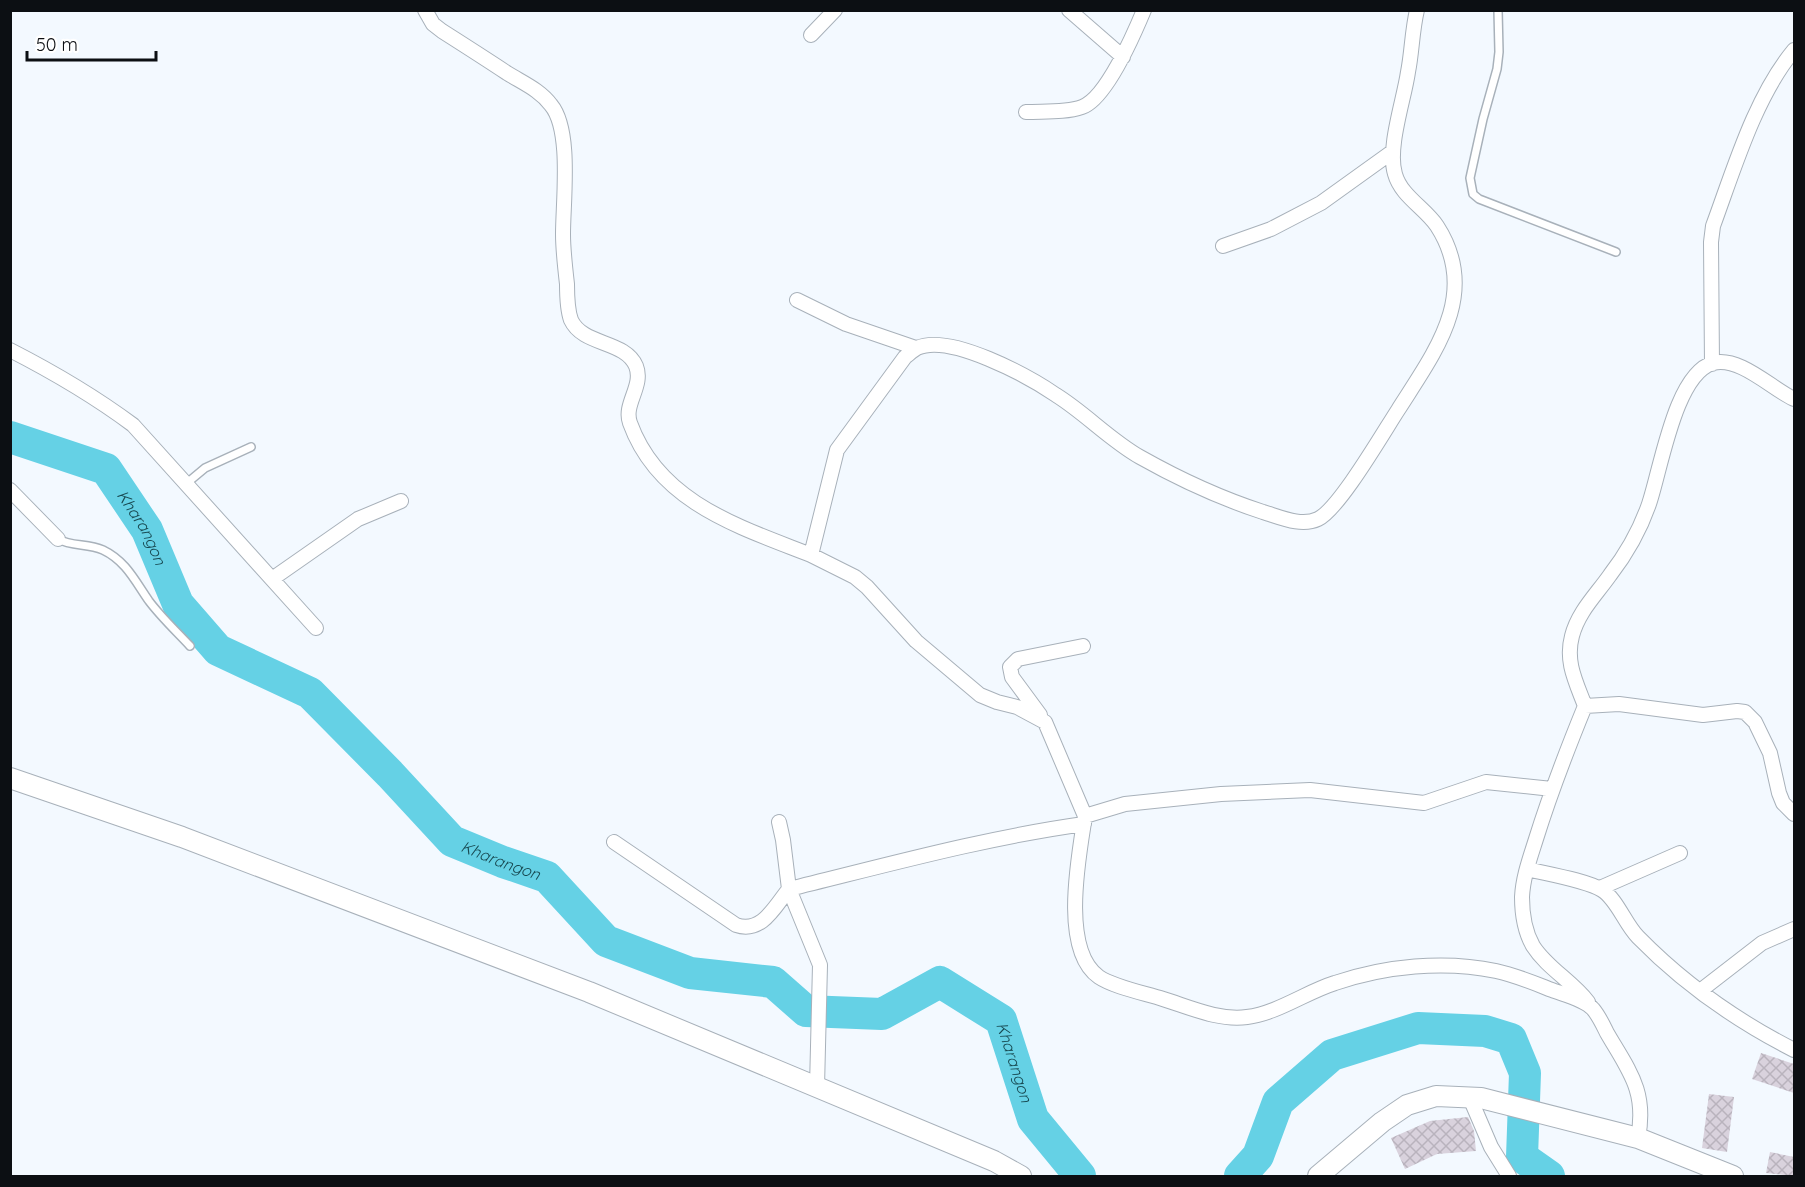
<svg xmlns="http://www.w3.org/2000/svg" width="1805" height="1187" font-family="Quicksand,sans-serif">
  <defs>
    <pattern id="building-cross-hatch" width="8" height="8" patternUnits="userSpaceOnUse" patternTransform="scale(1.5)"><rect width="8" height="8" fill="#d9d2dd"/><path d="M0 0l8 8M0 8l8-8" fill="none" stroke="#b9b3bd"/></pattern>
  </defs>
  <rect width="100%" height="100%" fill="#f3f9ff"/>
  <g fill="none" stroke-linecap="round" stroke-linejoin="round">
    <g stroke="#65d1e5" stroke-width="32">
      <path id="s1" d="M10,437L106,469L147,530L178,604L218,650L310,693L390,774L452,841L503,862L547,877L606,941L690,973L773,982L806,1011L882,1014L940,982L1001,1020L1033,1119L1080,1176"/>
      <path d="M1240,1176L1258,1156L1278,1102L1332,1055L1418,1028L1485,1031L1511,1039L1525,1073L1522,1157L1549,1176"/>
    </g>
  </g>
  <path fill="url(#building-cross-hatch)" d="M1761,1053L1794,1064V1093L1752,1079Z
    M1709,1094L1734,1097L1727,1152L1702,1148Z
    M1468,1117L1474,1131L1476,1151L1437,1154L1405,1169L1391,1138L1430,1121Z
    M1770,1152L1794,1157V1176L1766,1173Z"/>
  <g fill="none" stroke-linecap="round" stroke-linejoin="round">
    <g stroke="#a8b1ba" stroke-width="10">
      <path id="lane" d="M1498,10L1499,52L1497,69L1483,119L1470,178L1473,194L1479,199L1616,252
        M187,483L205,468L251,447
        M58,539C72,547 88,543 103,550C126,561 135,581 149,601C161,617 176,631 190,646"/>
    </g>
    <g stroke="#a8b1ba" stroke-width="16">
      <path id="street" d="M425,10L433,24L442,31C464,45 486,59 507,73C523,83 540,90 551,105C572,130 563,201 563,234C563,250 565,267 567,284C567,295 567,309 571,320C583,346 625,340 636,366C644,386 623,404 630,423C659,503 740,527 811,555
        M1069,10L1123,57
        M811,35L835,10
        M1026,112C1043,111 1065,113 1082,107C1106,99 1134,34 1144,10
        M1223,246L1271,229L1321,203L1392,152
        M797,300L846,324L916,348
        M10,350C53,372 94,396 133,425L316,628
        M1712,364L1711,242L1713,226C1734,169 1755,97 1794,50
        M10,490L58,539
        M272,579L358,519L401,501
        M1585,706L1619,704L1703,715L1737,711L1745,712L1755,722L1770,753L1779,793L1783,803L1794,814
        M1040,715L1012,677L1010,667L1018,659L1083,646
        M1552,789L1486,782L1424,803L1310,790L1221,794L1125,804L1085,816C1079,855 1060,950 1099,977C1114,987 1144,993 1163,999C1189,1007 1219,1021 1247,1017C1278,1013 1306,992 1335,983C1385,966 1444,960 1496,971C1515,975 1534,983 1552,990C1565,995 1584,999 1593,1009C1599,1016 1603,1025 1607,1033C1629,1071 1647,1091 1638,1138
        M1085,816L1045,722L1017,707L997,702L980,695L916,641L867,587L855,577L811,555L837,450L905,357C909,354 913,350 917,348C950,333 1028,376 1056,395C1085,413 1110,440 1140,457C1179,479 1220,498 1263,512C1280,517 1301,527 1318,519C1339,509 1383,433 1398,410C1434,353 1481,294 1437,226C1425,208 1401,196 1395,174C1387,148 1404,100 1408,72C1412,52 1412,31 1417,10
        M614,842L736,925C762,934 775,906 789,889L783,840L779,822
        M1527,869C1547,874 1585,880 1602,890C1617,899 1625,924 1638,937C1683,983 1737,1021 1794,1050
        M1600,888L1680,853
        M1700,991L1762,943L1794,929
        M1588,1002C1572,981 1547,968 1533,946C1525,932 1522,913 1522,897C1523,877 1530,858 1536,839C1550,794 1567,750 1585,706C1576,682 1565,662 1572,636C1578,612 1596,595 1610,575C1627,553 1640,530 1649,504C1661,469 1675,374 1713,363C1740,356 1772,389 1794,399
        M817,1087L820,965L789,889C887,865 984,838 1084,824
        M1470,1098L1491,1147L1509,1176"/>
    </g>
    <g stroke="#a8b1ba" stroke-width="22">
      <path id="secondary" d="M10,778L182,837L589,992L994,1161L1021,1176
        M1318,1176L1382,1122L1407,1105L1436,1096L1481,1098L1638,1138L1733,1176"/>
    </g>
    <use href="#lane" stroke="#fff" stroke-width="7"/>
    <use href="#street" stroke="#fff" stroke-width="14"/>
    <use href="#secondary" stroke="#fff" stroke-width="20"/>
  </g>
  <g text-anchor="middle" stroke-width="6" stroke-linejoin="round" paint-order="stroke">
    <g font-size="16" font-style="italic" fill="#184951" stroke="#fff">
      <text dy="6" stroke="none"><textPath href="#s1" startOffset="170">Kharangon</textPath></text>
      <text dy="6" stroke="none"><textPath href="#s1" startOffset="675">Kharangon</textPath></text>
      <text dy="6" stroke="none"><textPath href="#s1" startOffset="1287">Kharangon</textPath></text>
    </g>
  </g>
  <rect width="1805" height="1187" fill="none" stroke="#0c0f13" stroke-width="24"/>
  <path d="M27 51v9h129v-9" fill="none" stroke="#0c0f13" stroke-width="3"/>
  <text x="36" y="51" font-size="18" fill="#0c0f13" stroke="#ffffff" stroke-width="4.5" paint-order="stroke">50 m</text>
</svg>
